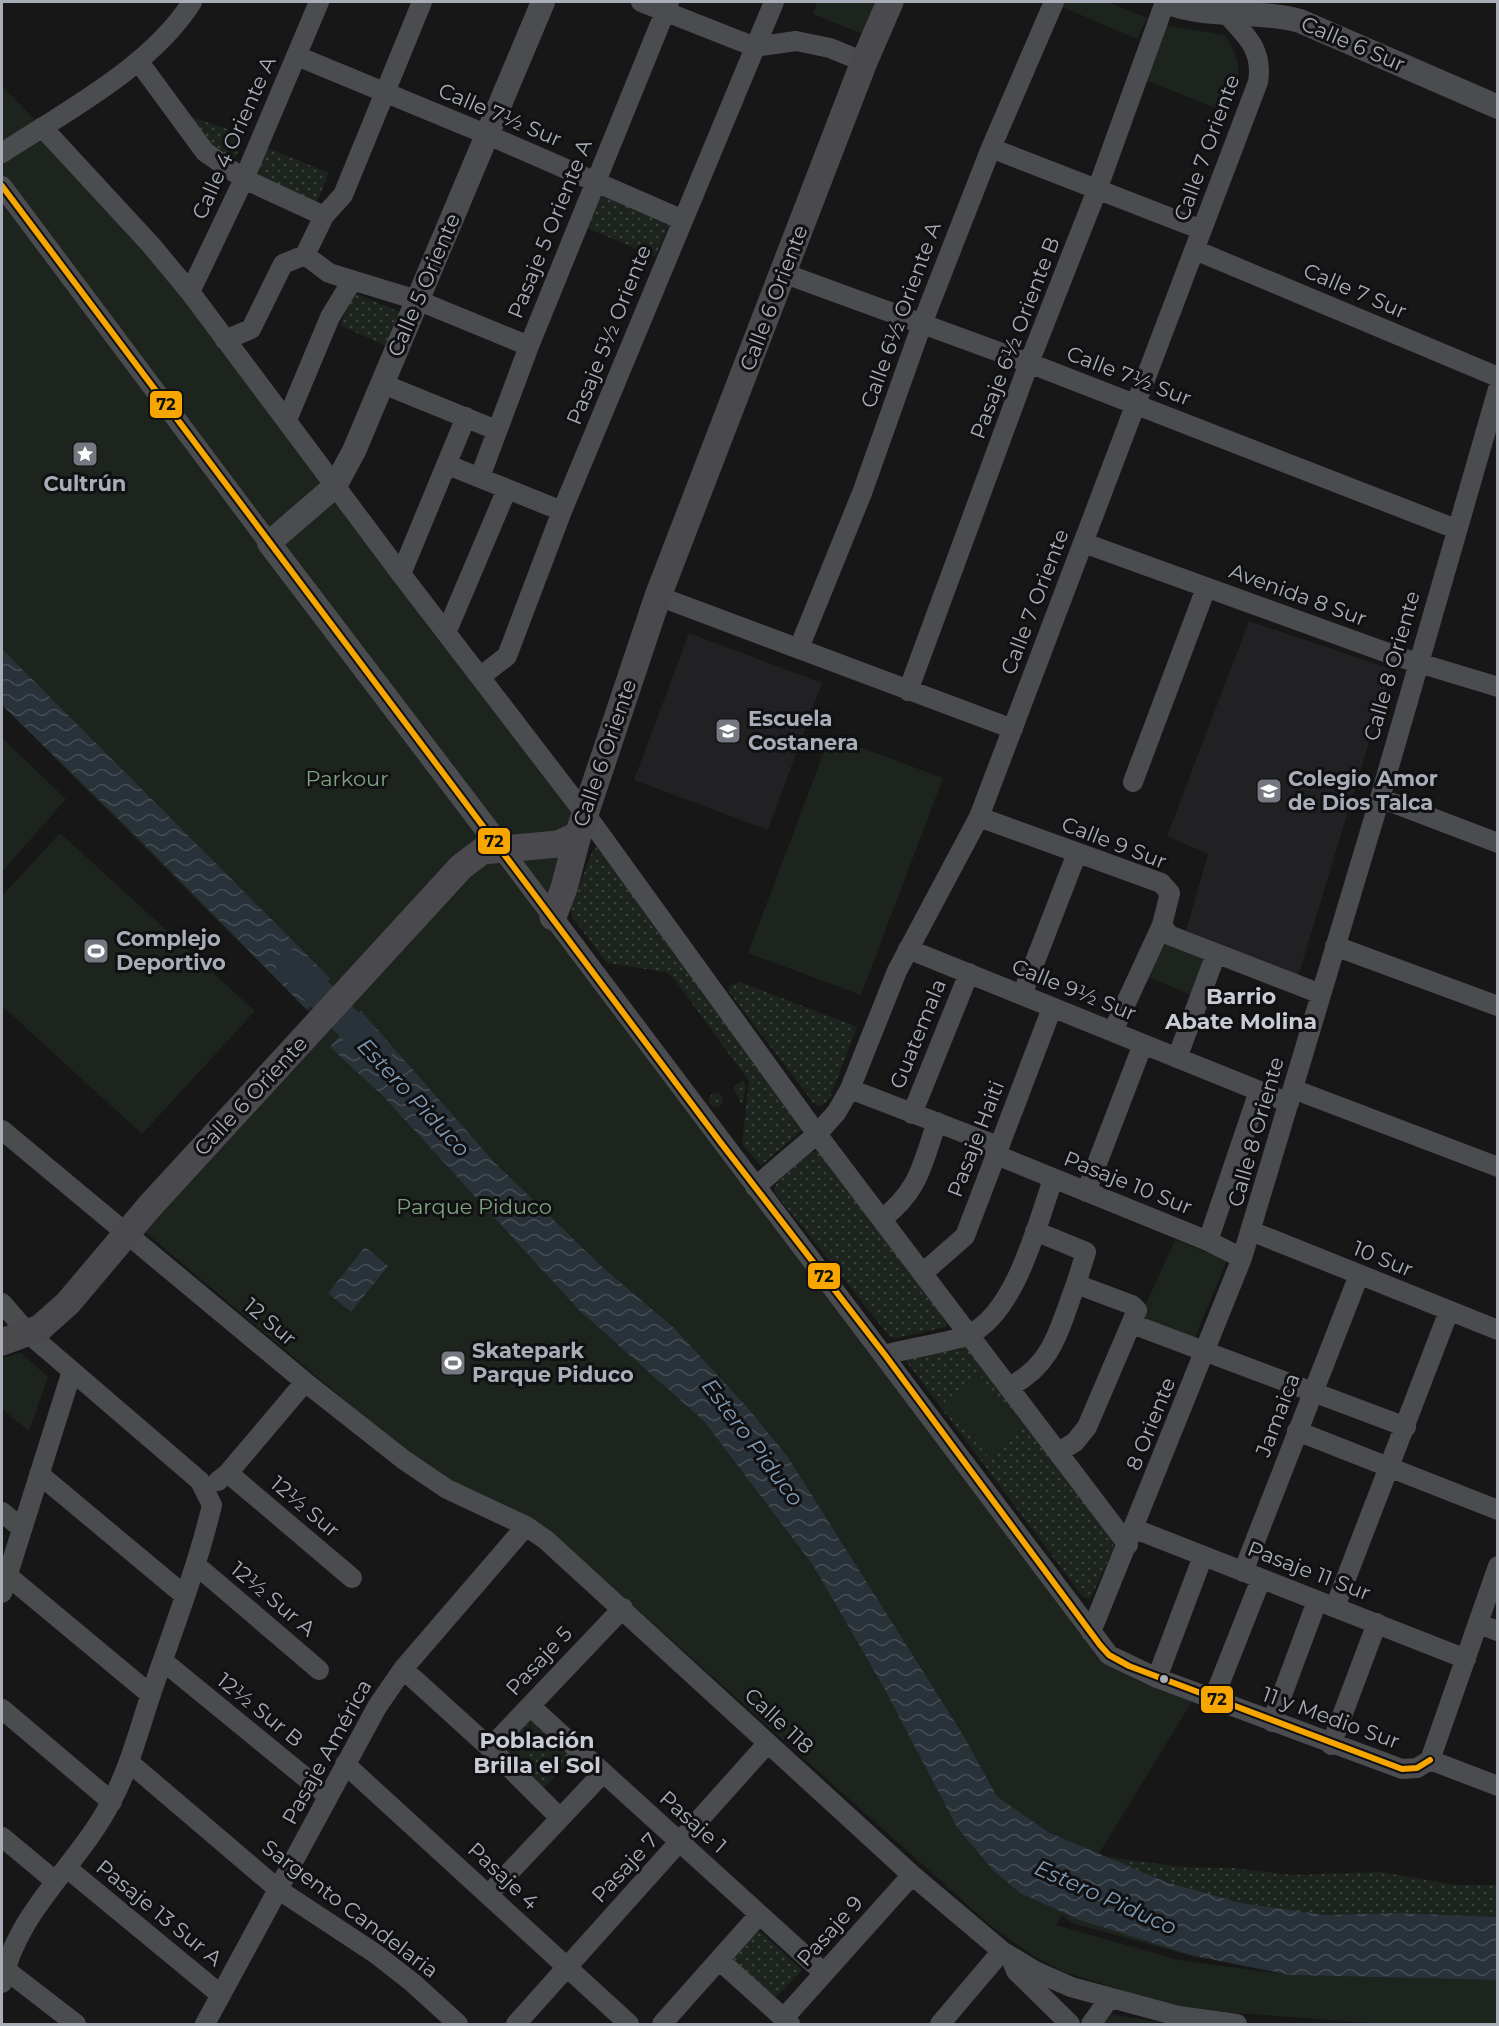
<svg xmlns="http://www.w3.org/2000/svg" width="1499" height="2026" font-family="Montserrat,sans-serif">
  <defs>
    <pattern id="grass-dots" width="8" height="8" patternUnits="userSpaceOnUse" patternTransform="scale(1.5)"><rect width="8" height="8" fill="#1d241e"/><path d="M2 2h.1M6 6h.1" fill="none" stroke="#3b413d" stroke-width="1.8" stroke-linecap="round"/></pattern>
    <pattern id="water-waves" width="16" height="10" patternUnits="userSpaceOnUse" patternTransform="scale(1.5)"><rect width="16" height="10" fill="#2a3239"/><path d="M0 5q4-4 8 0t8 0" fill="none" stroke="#464d54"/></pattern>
  </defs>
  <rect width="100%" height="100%" fill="#171717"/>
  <path fill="#212123" d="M1249,621L1391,669L1298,977L1186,931L1208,854L1167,836Z
    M689,633L822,683L768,830L634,780Z"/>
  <path fill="url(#grass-dots)" d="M183,114L245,135L232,165L201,144Z
    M266,147L329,173L314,209L252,180Z
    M600,193L670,223L655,257L585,227Z
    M354,293L400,312L386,346L340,325Z
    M594,847H596L810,1123L761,1166L742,1144L749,1081L672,976L665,972L607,963L572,917L571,908Z
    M740,982L857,1027L829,1100L821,1106L815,1105L729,992V986Z
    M743,1080L746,1087L742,1106L733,1087Z
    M709 1100a7 7 0 1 1 14 0a7 7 0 1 1-14 0Z
    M818,1151L948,1322L946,1327L897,1338L890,1337L776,1194L774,1189L777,1182L812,1152Z
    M964,1344L1112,1539L1114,1549L1090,1599L1083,1597L903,1357Z
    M525,1712L573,1757L544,1788L496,1743Z
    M1107,1857L1182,1867L1234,1868L1292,1875L1381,1872L1455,1885H1497V1917L1397,1913L1326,1915L1241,1903L1166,1882Z
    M753,1925L802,1970L772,2001L724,1956Z"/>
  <path fill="#1d241e" d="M817,2H875L863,34L813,14Z
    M1051,2H1108L1147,18L1137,39Z
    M1159,24L1225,35C1245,66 1240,80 1228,113L1138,77Z
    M2,86L42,127L186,292L582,815L550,925L871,1356L1097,1654C1122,1679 1160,1688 1193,1700L1087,1873L1319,1972L1199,1958L1072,1923L1062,1915L1056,1925L1179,1960L1289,1975L1497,1980V2024H1385L1183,2009L1064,1972L1035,1957L990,1925L551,1532L520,1512L457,1484L398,1445L145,1232L325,1028L2,705Z
    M830,736L943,778L861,995L748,953Z
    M2,738L66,799L2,872Z
    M60,833L255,1011L142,1134L2,1006V896Z
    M1156,939L1209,961L1194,996L1141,974Z
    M1175,1240L1227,1260L1193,1342L1138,1322Z
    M21,1353L48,1377L29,1431L2,1409V1358Z
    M979,1374L1022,1429L989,1458L945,1401Z
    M1111,2014L1169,2024H1101Z"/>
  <path fill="url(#water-waves)" d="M2,649L330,978L307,1010L135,835L2,705Z
    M361,1011L494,1162L600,1265L674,1328L745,1405L787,1456L963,1735L997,1797L1050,1833L1166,1882L1241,1903L1326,1915L1397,1913L1497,1917V1980L1289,1975L1191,1955L1080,1920L1020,1893L993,1870L957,1827L883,1686L813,1565L704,1421L580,1311L383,1096L330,1047Z
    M365,1247L388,1266L351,1312L328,1293Z"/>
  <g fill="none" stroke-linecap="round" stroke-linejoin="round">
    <path stroke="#2a3239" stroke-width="30" d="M291,965L377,1053"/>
    <path stroke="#4b4c50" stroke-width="20" d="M641,2L755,47L796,41L830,48L864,62
      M297,56L488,135L683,220
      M139,62L205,152L244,179L324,216
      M42,127L151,245L190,292L401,574L595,827L817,1134L1128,1545
      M991,148L1202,230
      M2,153C65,112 152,66 192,2
      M2,186L269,543
      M1195,250L1498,377
      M305,255L329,273L417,300L529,346
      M783,273L1029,363L1456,529
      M190,292L244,179L319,2
      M225,340L251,329L283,264L305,255L324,216L343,195L422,2
      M383,384L496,430
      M287,420L330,317L352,281
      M448,465L562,511
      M480,477L529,346L669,2
      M1084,543L1399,657L1498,687
      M401,574L466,417
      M658,596L1013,729
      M446,633L507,489
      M799,648L862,493L922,324L991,148L1054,2
      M480,677L507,656L562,511L774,2
      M908,691L1029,363L1097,190L1165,2
      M1133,782L1206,588
      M1380,798L1498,843
      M979,817L1161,883L1170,893L1162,925L1169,935L1321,994
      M501,848L1109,1655L1157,1678L1402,1769L1417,1768L1430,1760
      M1335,946L1498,1006
      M908,949L1289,1103
      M1022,995L1077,853
      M1113,1031L1162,925
      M1177,1058L1216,954
      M850,1089L998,1146
      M1293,1089L1498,1167
      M912,1114L969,973
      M2,1130L305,1382L404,1460L447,1489L526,1526L546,1540L912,1875L1002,1951L1037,1972L1071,1987L1178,2016L1237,2024
      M994,1154L1208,1241L1242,1258
      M755,1187L817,1134L836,1113L850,1089L897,971L979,817L1258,82C1264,47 1242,32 1222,9
      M1086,1192L1143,1044
      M882,1219C920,1190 922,1164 937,1122
      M1035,1231L1086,1252L1076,1284L1132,1305L1137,1310L1087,1427L1075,1442L1059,1452
      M1251,1231L1498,1330
      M1208,1241L1259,1091
      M924,1272L965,1236L1052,1008
      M2,1303L29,1334L200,1481L212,1505C197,1568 173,1630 152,1691C139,1729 130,1767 111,1802C78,1866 17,1910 2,1983
      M1132,1324L1406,1427
      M885,1355C907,1348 951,1343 970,1334C1016,1311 1037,1225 1053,1179
      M1009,1387C1054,1364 1059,1328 1076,1284
      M1297,1431L1498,1510
      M228,1473L352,1578
      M39,1474L184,1595
      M218,1481L228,1473L305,1382
      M2,1512L21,1528
      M1135,1529L1466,1659
      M196,1565L319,1670
      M1243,1572L1359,1275
      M8,1576L151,1695
      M2,1593L72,1371
      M1335,1607L1449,1311
      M1479,1624L1498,1631
      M1091,1632L1242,1258L1380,798L1498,389
      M163,1661L328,1796
      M403,1669L490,1748L560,1818
      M1157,1678L1203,1556
      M1213,1700L1261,1579
      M530,1706L824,1973
      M2,1709L112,1802
      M1272,1722L1317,1601
      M1331,1745L1377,1623
      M490,1748L623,1608
      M1430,1760L1498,1566
      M1430,1760L1498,1786
      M130,1763L279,1890L376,1954L413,1983L458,2024
      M345,1764L629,2024
      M2,1837L55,1881
      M67,1868L221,1995
      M488,1895L602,1774
      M719,1960L790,2024
      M1012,1961L1016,1971L1070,2024
      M2,1967L76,2024
      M783,2019L912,1875
      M205,2024L377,1707L403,1669L526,1526
      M516,2024L767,1744
      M662,2024L758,1916
      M940,2024L1002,1951
      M1091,2024L1109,1999"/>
    <path stroke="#4b4c50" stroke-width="24" d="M1166,2C1208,19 1256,9 1300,21L1498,107
      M501,848L269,543L335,486L354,451L543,2"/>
    <path stroke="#4a4a4e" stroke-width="27" d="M553,917L564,888L578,835
      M2,1342L40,1328L68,1303L149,1207L461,867L482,851L558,844L578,835L658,596L864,62L890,2"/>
    <g stroke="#111113" stroke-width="10">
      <path id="bus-1" d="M2,186L721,1143L885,1355L1100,1645L1109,1655L1129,1666L1402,1769L1417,1768L1430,1760"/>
    </g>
    <use href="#bus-1" stroke="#f7a600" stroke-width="6"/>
  </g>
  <defs>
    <g id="sight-square" transform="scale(1.35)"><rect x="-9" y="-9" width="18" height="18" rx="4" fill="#757880" stroke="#111113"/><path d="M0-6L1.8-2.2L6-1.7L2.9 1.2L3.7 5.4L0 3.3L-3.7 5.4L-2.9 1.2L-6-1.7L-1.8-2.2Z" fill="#fff"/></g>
    <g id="school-square" transform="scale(1.35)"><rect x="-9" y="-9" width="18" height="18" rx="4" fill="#757880" stroke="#111113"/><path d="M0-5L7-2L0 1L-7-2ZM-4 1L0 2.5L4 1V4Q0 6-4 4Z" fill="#fff"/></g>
    <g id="stadium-square" transform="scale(1.35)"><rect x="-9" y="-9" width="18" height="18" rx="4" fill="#757880" stroke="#111113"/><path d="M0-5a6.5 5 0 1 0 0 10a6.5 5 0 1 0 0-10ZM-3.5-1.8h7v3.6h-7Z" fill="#fff"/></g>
  </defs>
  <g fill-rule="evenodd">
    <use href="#sight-square" x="85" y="454"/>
    <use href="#school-square" x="728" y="731"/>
    <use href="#school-square" x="1269" y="791"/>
    <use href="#stadium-square" x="96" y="951"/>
    <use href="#stadium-square" x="453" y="1363"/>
  </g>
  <circle fill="#a8adb8" stroke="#111113" stroke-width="2" cx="1164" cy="1679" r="5"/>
  <g text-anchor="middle" stroke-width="6" stroke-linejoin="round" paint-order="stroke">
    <g font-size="21" fill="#a8adb8" stroke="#111113">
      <text transform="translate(1353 44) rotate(23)" y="7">Calle 6 Sur</text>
      <text transform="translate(500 115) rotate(23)" y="7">Calle 7½ Sur</text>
      <text transform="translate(234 138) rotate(-66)" y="7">Calle 4 Oriente A</text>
      <text transform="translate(1207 148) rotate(-70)" y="7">Calle 7 Oriente</text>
      <text transform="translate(550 229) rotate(-68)" y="7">Pasaje 5 Oriente A</text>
      <text transform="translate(424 285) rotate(-67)" y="7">Calle 5 Oriente</text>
      <text transform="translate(1355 291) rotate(23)" y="7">Calle 7 Sur</text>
      <text transform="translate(774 298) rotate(-69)" y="7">Calle 6 Oriente</text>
      <text transform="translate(901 315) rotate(-70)" y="7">Calle 6½ Oriente A</text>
      <text transform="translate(609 335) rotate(-68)" y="7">Pasaje 5½ Oriente</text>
      <text transform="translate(1015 338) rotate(-69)" y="7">Pasaje 6½ Oriente B</text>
      <text transform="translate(1129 376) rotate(21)" y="7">Calle 7½ Sur</text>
      <text transform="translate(1298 595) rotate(20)" y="7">Avenida 8 Sur</text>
      <text transform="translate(1035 602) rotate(-69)" y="7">Calle 7 Oriente</text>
      <text transform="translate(1392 666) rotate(-74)" y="7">Calle 8 Oriente</text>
      <text transform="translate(605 753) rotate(-71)" y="7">Calle 6 Oriente</text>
      <text transform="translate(1114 843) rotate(21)" y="7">Calle 9 Sur</text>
      <text transform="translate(1074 990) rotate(22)" y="7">Calle 9½ Sur</text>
      <text transform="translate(918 1034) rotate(-68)" y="7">Guatemala</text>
      <text transform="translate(251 1096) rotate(-47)" y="7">Calle 6 Oriente</text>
      <text transform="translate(1256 1132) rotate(-74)" y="7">Calle 8 Oriente</text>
      <text transform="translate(976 1139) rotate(-69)" y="7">Pasaje Haiti</text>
      <text transform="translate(1128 1183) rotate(22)" y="7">Pasaje 10 Sur</text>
      <text transform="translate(1383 1259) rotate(22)" y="7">10 Sur</text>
      <text transform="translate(270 1322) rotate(40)" y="7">12 Sur</text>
      <text transform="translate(1278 1415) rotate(-69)" y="7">Jamaica</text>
      <text transform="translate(1151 1424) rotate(-68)" y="7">8 Oriente</text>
      <text transform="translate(305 1507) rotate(40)" y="7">12½ Sur</text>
      <text transform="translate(1309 1571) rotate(21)" y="7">Pasaje 11 Sur</text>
      <text transform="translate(273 1599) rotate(40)" y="7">12½ Sur A</text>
      <text transform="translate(539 1661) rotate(-47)" y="7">Pasaje 5</text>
      <text transform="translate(260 1710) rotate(39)" y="7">12½ Sur B</text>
      <text transform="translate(1331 1718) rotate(20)" y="7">11 y Medio Sur</text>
      <text transform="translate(779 1721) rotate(43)" y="7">Calle 118</text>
      <text transform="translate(327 1752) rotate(-61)" y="7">Pasaje América</text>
      <text transform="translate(693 1822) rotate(42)" y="7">Pasaje 1</text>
      <text transform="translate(625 1868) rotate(-47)" y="7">Pasaje 7</text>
      <text transform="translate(503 1876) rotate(43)" y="7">Pasaje 4</text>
      <text transform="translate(350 1909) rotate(37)" y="7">Sargento Candelaria</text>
      <text transform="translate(159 1913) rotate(39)" y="7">Pasaje 13 Sur A</text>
      <text transform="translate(830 1931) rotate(-48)" y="7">Pasaje 9</text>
    </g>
    <g font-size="21" font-weight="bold" fill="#a8adb8" stroke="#111113" text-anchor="start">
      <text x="85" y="491" text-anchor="middle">Cultrún</text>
      <text x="748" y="726">Escuela<tspan x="748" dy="24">Costanera</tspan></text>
      <text x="1288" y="786">Colegio Amor<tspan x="1288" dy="24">de Dios Talca</tspan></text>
      <text x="116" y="946">Complejo<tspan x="116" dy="24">Deportivo</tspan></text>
      <text x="472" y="1358">Skatepark<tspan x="472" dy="24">Parque Piduco</tspan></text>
    </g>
    <g font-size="21" fill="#7fa381" stroke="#111113">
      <text x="347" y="786">Parkour</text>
      <text x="474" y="1214">Parque Piduco</text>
    </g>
    <g font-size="22" font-weight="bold" fill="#c9ccd4" stroke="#111113">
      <text x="1241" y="1004">Barrio<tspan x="1241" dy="25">Abate Molina</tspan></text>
      <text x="537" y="1748">Población<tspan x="537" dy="25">Brilla el Sol</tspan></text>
    </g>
    <g font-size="22" font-style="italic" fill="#7f9bb3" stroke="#111113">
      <text transform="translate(414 1097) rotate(47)" y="8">Estero Piduco</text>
      <text transform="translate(753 1442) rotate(53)" y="8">Estero Piduco</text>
      <text transform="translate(1106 1897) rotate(24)" y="8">Estero Piduco</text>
    </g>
  </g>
  <g stroke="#111113" stroke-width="2">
    <rect x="149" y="390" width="34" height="29" rx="6" fill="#f7a600"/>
    <rect x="477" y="827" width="34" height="28" rx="6" fill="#f7a600"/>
    <rect x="807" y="1262" width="34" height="28" rx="6" fill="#f7a600"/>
    <rect x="1200" y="1685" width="34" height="29" rx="6" fill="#f7a600"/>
  </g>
  <g font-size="16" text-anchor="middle" font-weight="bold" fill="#111">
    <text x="166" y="410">72</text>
    <text x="494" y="847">72</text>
    <text x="824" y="1282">72</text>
    <text x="1217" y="1705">72</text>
  </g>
  <rect width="1499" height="2026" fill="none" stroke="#a8adb8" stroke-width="6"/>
</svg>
